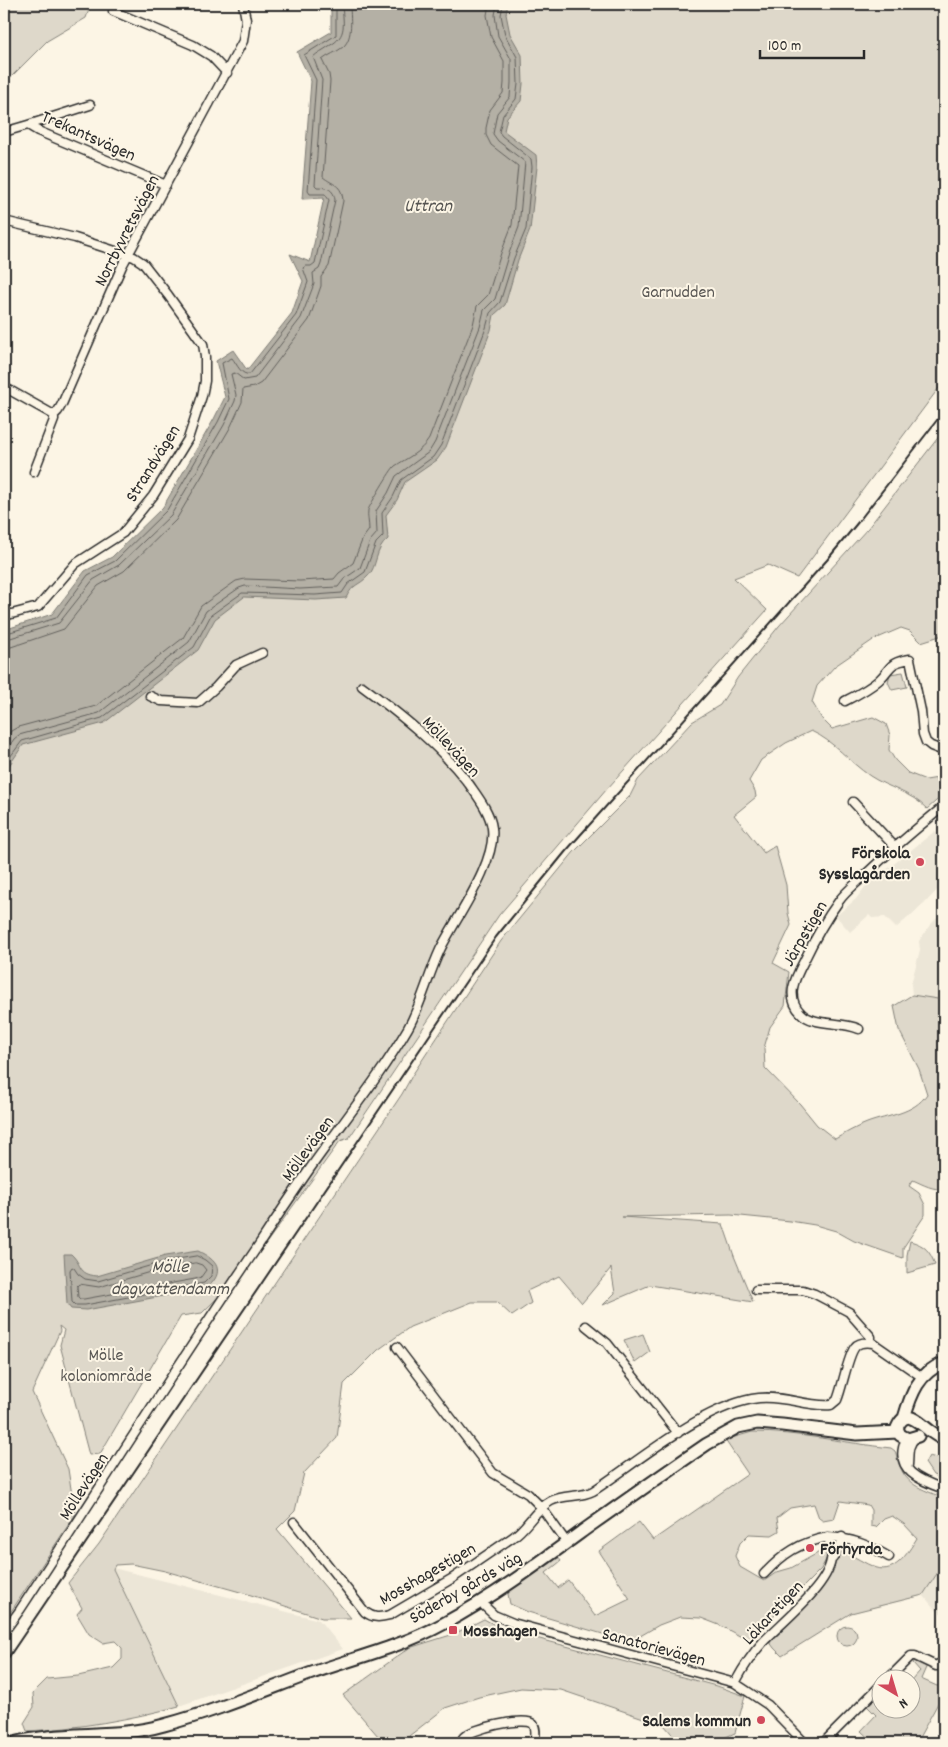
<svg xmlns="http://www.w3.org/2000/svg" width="948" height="1747" font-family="Dekko,sans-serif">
  <rect width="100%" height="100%" fill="#fcf5e5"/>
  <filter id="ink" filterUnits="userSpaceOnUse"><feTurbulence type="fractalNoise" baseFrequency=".02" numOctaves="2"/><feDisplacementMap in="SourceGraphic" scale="10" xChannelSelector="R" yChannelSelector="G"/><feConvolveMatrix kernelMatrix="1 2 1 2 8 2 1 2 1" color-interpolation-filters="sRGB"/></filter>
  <g filter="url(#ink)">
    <path fill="#ece6d7" d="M935,831L944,842V883L924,904L896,928L885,917L872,918L869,915L850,932L836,916L856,899L865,887Z
      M944,911V1002L912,995L911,984L920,950L919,941L930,925Z
      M944,1563V1616L934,1608L923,1595Z
      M113,1568L319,1620L343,1649L179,1706Z"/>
    <path fill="#ded8ca" stroke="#84827a" d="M4,4H91L86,18L47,41L4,84Z
      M409,4H944V381L797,578L768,565L734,578L767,610L607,789L499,915L349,1138L340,1141L249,1267L202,1313L181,1316L100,1454L89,1455L60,1345L64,1330L59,1326L60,1331L32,1392L68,1469L75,1515L4,1622V695L343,407Z
      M944,430V630L940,636L921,642L910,631L901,628L873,640L835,666L817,686L812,702L822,719L832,729L873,717L886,724L890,735L889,750L895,760L908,773L926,780L944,777V794L927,809C911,792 888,788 870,776C849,762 834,741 811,731L786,743L761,760L749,781L755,791L756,797L734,815L764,853L775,846L786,885L788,913L791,925L773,963L789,972L785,1006L770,1027L764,1048L765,1068L800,1104L817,1125L835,1139C846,1133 856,1127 867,1123C888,1115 914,1114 927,1094L919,1069L899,1030L894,1006L912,995L944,1000V1189C933,1190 924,1185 913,1180L909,1186L919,1193L925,1205V1215L903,1248V1258L854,1241L836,1231L815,1225L790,1221L731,1215L622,1217L723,1224L734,1256L753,1302L650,1285L603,1305L615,1293L611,1268L582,1303L559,1276L527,1291L531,1303L512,1316L497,1302H472L410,1327L378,1350L344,1384L337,1438L304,1473L295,1511L277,1529L351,1618H322L251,1595L165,1571L131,1564L115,1565L113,1569L179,1706C133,1719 75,1729 27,1731L24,1723L34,1707L33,1693L47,1679L78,1676L113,1668L122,1659V1648L115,1641L103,1643L89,1634L77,1614L82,1608L68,1583L99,1544L402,1094L413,1074L501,941L574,852L630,796L638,780L692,722L720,705L738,677L779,626L868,528Z
      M903,672L907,687L892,690L888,682L890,674Z
      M910,1241C925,1245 930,1251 935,1265L907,1273V1255Z
      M643,1334L650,1352L635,1363L624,1340Z
      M752,1432C798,1432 845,1443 891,1448L895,1451C903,1484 914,1486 944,1498V1563L923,1595L851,1613L782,1656L774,1648L769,1641C775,1634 783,1629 790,1623C811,1602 830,1580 839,1551C852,1554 860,1561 872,1566C894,1577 907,1554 917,1538L904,1524L892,1516L884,1519L876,1527L871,1526V1510L868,1505L840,1501L834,1519L823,1521L819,1518L814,1504L790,1508L777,1518L779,1531L772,1535L749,1534L740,1543L735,1556L740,1567L764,1581L777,1572L791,1568L825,1549L828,1551L829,1554L821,1569L749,1641L719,1625L701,1618L680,1617L659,1625L630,1642L528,1612L510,1604L508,1594L513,1585L557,1556L561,1561L546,1573L558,1588L568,1580L595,1616L630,1599L599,1551L639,1522L653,1540L748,1474L725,1440Z
      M929,1456L944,1460V1479L933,1475L925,1463Z
      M484,1619L502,1629L720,1687L745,1696L735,1733L712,1743H680L664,1725L561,1690L521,1688L479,1697L445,1708L409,1736L414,1743H384L343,1695L409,1648L454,1634Z
      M837 1636a10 10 0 1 1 20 0a10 10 0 1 1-20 0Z
      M919,1653L932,1660L928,1663L921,1679L937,1686L944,1684V1695L942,1696L916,1743H874L861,1731L876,1715L864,1703L880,1686V1710H910L911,1681L920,1671L913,1663Z"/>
    <path fill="#b4b0a5" stroke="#7d7b74" d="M331,4H508L506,14L510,34L522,55L523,84L521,101L507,117L504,131L536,155L537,167L530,230L518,260L505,305L494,315L491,330L446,447L437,460L405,482L397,500L386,515L388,539C374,550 378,566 368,576C359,586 353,583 346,598L316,600L244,597L215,619L198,650L104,723L23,745L4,773V630L52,614L85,571L112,557L163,507L214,419L225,397L216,361L233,350L247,370L292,313L303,281L290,254L310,262L324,198L302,199L311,81L297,52L331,32Z
      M198,1251C217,1260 226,1271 207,1288L86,1310L71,1309L67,1304L64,1254H71C83,1265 77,1274 97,1276L165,1256Z"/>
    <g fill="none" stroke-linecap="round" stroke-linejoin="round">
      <path stroke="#62605c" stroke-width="1" d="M4,634L56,618L88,575L115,561L167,510L218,422L229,399L222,363L232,358C237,364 241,376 250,374L296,315L308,282L303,268L305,266H311L315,263L329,200L325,194H310L308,191L316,80L304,55L336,35V4
        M4,640L59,623L93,580L119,565L171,515L224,425L235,401L236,395L231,374L235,373L244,380L255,378L301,318L314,284L313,273L319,269L321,264L335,200C334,189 327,187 317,187L315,185L322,80L313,57C317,53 324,50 329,46C348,36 343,23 342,4
        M4,648L11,647L64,629L98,586L124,571L176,520L230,428L242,402L243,389L254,387L261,383L309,320L321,286V277L329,266L343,201C342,184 333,185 323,177L330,81L329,74L322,60C328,55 337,52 343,47C354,37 350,17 350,4
        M4,741L11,731L18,727L96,706L183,638L201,606L236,581L245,579L300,581L334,579L339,573L353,563L363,538L369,530C369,523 367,516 368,510C370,505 391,469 395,466C407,458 421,452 429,439L473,325L477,306L488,295L501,253L512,225L518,166L491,145L486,135V128L490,110L503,93L504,83V61L491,37L487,15L489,4
        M4,754L14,739L19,735L99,713L189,642L206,611L239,588L245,586L300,589L338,587L344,579L360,568L370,541L377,533L376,511L388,493L396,476L429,452L435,442L480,327L484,310L495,299L508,256L519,227L525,162L498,141L493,134L497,113L510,97L511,83V59L498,36L495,15L497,4
        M4,765L22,741L102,718L194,647L211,615L242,593L315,595L342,593L348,584L365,572L376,543L383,536L382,513L393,497L401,480L433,457L441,445L486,328L490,313L500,302L514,258L526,229L532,167L531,159L502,136L499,132L503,115L516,99L518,84L517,57L505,35L501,15L503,4
        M197,1256L205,1260L212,1266L211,1276L204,1283L85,1305H75L72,1302L70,1270L72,1267L74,1268L78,1274L85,1279L98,1281L166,1261Z
        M196,1263L202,1265L206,1270L201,1277L195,1279L84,1299H80L78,1297L77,1286L79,1284L99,1287L167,1267Z"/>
      <g stroke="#2b2b2b" stroke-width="11">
        <path id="street" d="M113,11L193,45L211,56L227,73
          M28,125L90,105
          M4,132L28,125L38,131L166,185
          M4,221L75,238L134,257L143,263L168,295L203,344L205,357V381L202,396L188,439L153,496L123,533L75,564L38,607L4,616
          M4,387L54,415
          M34,472L54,420V415L58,411L62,404L122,266L243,41L246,20L243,4
          M150,696L161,701L198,703L216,687L236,665L262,653
          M845,701C857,695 869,689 879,680C893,667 887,663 910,659L921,711L923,734L926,742L931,746L944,751
          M853,802L895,847
          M859,1029C840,1021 813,1026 801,1013C785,997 795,978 804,961C814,940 825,920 839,901C846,891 857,883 866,874C891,850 917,828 944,806
          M756,1290H803L815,1294L849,1312L871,1337L870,1342
          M586,1326L607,1343L678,1433
          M397,1347L493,1473L528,1494L541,1507L567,1543
          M906,1439C892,1470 921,1481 944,1489
          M908,1465C909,1454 907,1446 915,1438
          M294,1522L365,1612C373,1618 379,1618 390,1615L453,1578L513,1537C528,1527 534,1510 551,1501C564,1494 580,1498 593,1491C639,1461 705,1404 759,1398C783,1395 807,1407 831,1405L837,1400C842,1389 848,1355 855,1347C859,1342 866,1342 873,1343L922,1377
          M828,1537C851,1538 869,1545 889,1557
          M833,1558L841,1543L842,1537
          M480,1602L494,1615L513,1623L735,1683L768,1705L805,1743
          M4,1632L20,1610C99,1490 175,1368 256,1249C273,1223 291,1196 309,1170C342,1123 379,1078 408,1028C422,1003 428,976 440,950C455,919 497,863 492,828C490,812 478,797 469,784C439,745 401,715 362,686
          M887,1680L911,1656H915L936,1666L944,1661
          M735,1683C743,1668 752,1654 763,1642C782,1622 827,1587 831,1560C833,1552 830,1545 828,1537C799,1543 784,1553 764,1574
          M464,1743L463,1738C469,1729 526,1716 533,1724C537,1728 535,1738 535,1743
          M823,1743L880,1686"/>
      </g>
      <g stroke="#2b2b2b" stroke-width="15">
        <path id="secondary" d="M904,1418C911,1394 919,1372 944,1363
          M918,1436L908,1439L900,1435L897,1428C906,1407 918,1422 930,1431C934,1434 939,1437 944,1440
          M4,1734L7,1743
          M14,1743C63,1730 115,1739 164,1725C213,1712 261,1692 309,1674C354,1658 401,1647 443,1624C493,1597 539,1563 584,1530C625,1501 666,1472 707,1444L738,1427L757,1423L782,1425L857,1434L898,1432"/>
      </g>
      <use href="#street" stroke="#fcf5e5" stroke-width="8"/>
      <use href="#secondary" stroke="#fcf5e5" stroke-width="11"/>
      <path stroke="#2b2b2b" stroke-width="2" d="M4,1664L496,937L566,851L827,560L859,521L944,411"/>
    </g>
  </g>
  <g fill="#d1495b" stroke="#fcf5e5" stroke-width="2">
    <circle cx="920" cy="862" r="5"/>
    <circle cx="810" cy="1548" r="5"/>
    <rect x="448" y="1625" width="10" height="10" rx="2.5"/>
    <circle cx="761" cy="1720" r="5"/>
  </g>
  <g text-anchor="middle" stroke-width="4" stroke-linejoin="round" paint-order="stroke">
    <g font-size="18" fill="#2b2b2b" stroke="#fcf5e5">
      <text transform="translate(89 135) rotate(24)" y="6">Trekantsvägen</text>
      <text transform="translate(126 230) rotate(-63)" y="6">Norrbyvretsvägen</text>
      <text transform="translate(152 463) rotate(-58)" y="6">Strandvägen</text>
      <text transform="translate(452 746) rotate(47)" y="6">Möllevägen</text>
      <text transform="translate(804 933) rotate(-60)" y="6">Järpstigen</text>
      <text transform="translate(307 1148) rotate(-54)" y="6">Möllevägen</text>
      <text transform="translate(83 1486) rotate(-57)" y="6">Möllevägen</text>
      <text transform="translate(427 1573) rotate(-30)" y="6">Mosshagestigen</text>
      <text transform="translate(465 1587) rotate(-30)" y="6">Söderby gårds väg</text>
      <text transform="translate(772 1612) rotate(-47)" y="6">Läkarstigen</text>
      <text transform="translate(654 1646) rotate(15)" y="6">Sanatorievägen</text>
    </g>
    <g font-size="18" fill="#585653" stroke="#fcf5e5">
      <text x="678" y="297">Garnudden</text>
      <text x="106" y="1360">Mölle<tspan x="106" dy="21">koloniområde</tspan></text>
    </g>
    <g font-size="18" font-weight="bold" fill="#2b2b2b" stroke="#fcf5e5" text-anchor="end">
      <text x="910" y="858">Förskola<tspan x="910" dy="21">Sysslagården</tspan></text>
      <text x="820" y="1554" text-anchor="start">Förhyrda</text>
      <text x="463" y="1636" text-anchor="start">Mosshagen</text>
      <text x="751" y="1726">Salems kommun</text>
    </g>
    <g font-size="19" font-style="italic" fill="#545350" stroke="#fcf5e5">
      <text x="428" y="211">Uttran</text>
      <text x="170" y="1272">Mölle<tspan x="170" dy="22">dagvattendamm</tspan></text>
    </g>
  </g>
  <rect width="948" height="1747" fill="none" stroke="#fcf5e5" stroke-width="20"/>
  <rect x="10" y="10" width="928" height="1727" fill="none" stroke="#2b2b2b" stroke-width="2" filter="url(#ink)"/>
  <g transform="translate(896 1694) rotate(142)"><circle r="24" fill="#fcf5e5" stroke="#a8a49b"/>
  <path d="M0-4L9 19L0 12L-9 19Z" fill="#d1495b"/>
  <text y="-8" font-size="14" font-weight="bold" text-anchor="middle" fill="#2b2b2b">N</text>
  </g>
  <path d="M760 50v8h104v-8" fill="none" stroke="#2b2b2b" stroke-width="2.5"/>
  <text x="768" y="50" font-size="15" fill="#2b2b2b" stroke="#fcf5e5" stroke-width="4" paint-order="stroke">100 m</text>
</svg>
